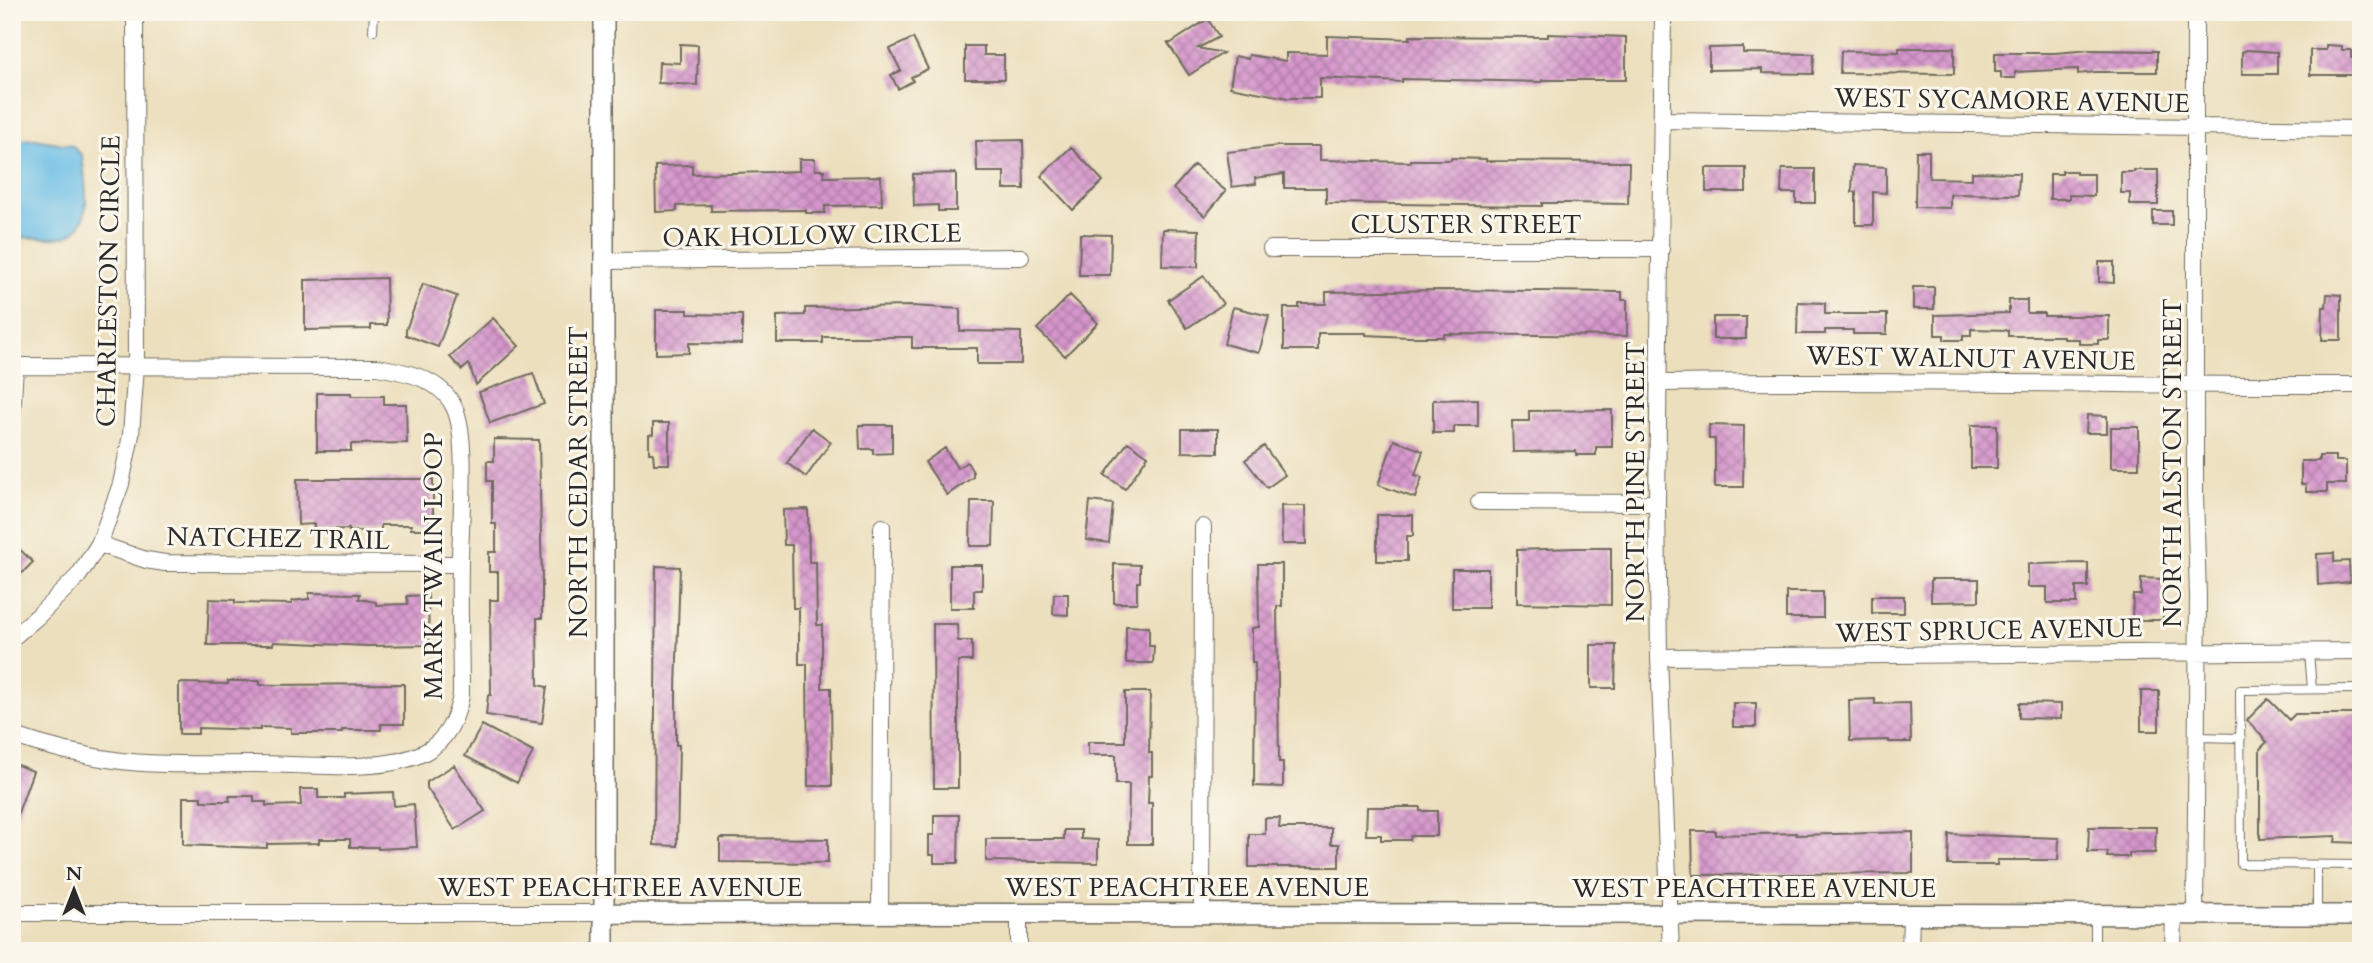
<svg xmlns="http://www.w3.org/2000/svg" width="2373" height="963" font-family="Cardo,serif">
  <defs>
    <pattern id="building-cross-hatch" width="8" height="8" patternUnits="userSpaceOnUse" patternTransform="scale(1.75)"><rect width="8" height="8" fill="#d696cc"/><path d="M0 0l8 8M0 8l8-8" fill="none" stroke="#ae7ba6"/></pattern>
  </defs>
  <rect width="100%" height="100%" fill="#fbf7ec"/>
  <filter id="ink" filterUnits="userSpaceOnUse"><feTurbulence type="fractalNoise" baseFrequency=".0143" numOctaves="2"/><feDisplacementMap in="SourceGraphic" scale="14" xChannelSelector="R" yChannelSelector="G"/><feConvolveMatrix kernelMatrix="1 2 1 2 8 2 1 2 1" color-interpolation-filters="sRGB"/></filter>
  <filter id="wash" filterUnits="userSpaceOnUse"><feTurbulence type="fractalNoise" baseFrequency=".00686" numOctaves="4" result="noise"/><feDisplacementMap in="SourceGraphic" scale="28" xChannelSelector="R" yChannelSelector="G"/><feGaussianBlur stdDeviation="1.57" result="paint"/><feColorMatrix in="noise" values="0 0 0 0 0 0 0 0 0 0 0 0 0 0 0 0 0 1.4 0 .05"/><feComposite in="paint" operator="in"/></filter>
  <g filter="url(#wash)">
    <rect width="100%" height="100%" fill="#ecdfbd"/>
    <path fill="#69bde5" stroke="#4a7488" stroke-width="2" d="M34,139L71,145L82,155C84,178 96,225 67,236C56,240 26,237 12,237V141Z"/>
    <g id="blocks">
      <path fill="url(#building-cross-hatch)" d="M1208,19L1219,37L1198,48L1223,53L1189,75L1168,43H1171Z
        M1548,34L1626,37V80H1542V82L1402,79V82L1320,78V98H1288L1230,87L1235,56L1248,59L1249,55L1286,61V53L1327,54V36L1410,39V36L1548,37Z
        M913,38L928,69L911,77L913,81L898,89L891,75L901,71L890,49Z
        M680,44L698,45L697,85L658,83L659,62L680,63Z
        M2326,45L2342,46V50H2351V58H2357V75H2310V50H2326Z
        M965,46H984V55H1004V79H965Z
        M1743,47V53L1814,54L1813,74L1762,73V69L1709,70V48Z
        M1899,48H1954V74L1840,73L1841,51L1899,52Z
        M2090,50L2157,51V72H2096L2078,74V69L2015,72V78H2001V72H1995V53H2055Z
        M2247,50L2277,52V74H2242V52Z
        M1023,140L1024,189H1004V172H977L976,141Z
        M1278,146H1320V160L1411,162V160H1451V158L1486,159V161L1629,162L1628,204L1566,203H1542V206L1326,203V188H1284V174L1255,178L1256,184L1232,187L1227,152Z
        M1071,147L1103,181L1073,210L1041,176Z
        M1916,151H1929V178L1972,179V172L2019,173L2018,195L1950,194V208L1915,207Z
        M799,159H815V170H824V177L881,176L882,205L825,206V213H806V210L711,211V205L677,206V211L656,212L655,166L692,165V174L777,172L799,171Z
        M1194,165L1226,191L1205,216L1173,189Z
        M1853,165L1886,167V193L1873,192V225H1856V192H1852Z
        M1706,168H1746V192H1706Z
        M1782,169H1815V203H1796V193H1781Z
        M2134,170H2158V205H2130V193H2121V172H2134Z
        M2062,171H2076V174H2094V196L2069,195V199H2050V174H2062Z
        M956,173V211H938V205L914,206L913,174Z
        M2153,211H2172V225H2153Z
        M1163,229L1199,230L1198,267L1162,266Z
        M1080,234L1111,235L1110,275H1079Z
        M2099,262H2114V283L2099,282Z
        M1204,276L1223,304L1187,328L1168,300Z
        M386,278L387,325H371V329L305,330V280Z
        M423,284L457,296L438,347L406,335V330Z
        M1913,287H1934V309H1913Z
        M1440,290L1622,292V300H1627V336L1444,334V337H1409L1366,335V333H1318V350H1284V308H1299V304H1326V292Z
        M2327,294L2341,295V340H2322L2323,307H2326Z
        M1070,295L1098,323L1065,356L1037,329Z
        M2009,300H2027V313H2044V316H2109V340H2098V344H2079V339H2063V336H2008V330L1971,329V335H1963V340H1944V335H1935V315L2009,313Z
        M1798,302L1825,303V314H1887V334H1853V330H1825V334H1797Z
        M912,306L960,309V331L1021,332V364H977V348H912V337H823V343H777V316L805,315V308Z
        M1233,307L1269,316L1259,353L1224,344Z
        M656,310H688V314L742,315V344L689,343V353L656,354Z
        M1713,317H1746V339H1713Z
        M493,318L519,346L476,385L469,364L462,370L450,357Z
        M533,373L544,404L490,423L479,392Z
        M317,393H351V396H384V404H406L407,443L351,444V451H317Z
        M1478,399V426H1454V433H1433V400Z
        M1612,410V447H1596V455H1576V451L1513,452L1512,421H1529V411Z
        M2087,415L2107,416V433H2086Z
        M653,423H669V464H654L653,453H649V435L653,434Z
        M859,425H892V453L873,454V449H860Z
        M1709,425L1744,426L1743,487H1715V439H1709Z
        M1971,425H1997V468H1971Z
        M2111,427H2139V468H2111Z
        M812,428L831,442L806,477L787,463Z
        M1182,429H1218V453L1182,452Z
        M494,439L539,440L542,584V618H537L538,685L547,687L542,723L486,715L488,695H491L490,600H498V572H489V552H496V524H492V481H487V461H494Z
        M1394,440L1423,451L1415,475L1422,477L1415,498L1378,485Z
        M1128,442L1148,456L1125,489L1105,475Z
        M1264,446L1285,475L1267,488L1245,460Z
        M945,448L957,468L967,462L973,472V477L947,495L925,462Z
        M2319,456H2335V461H2346V484H2327V492H2306V484H2301V461H2319Z
        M297,479H433V529H411V525H381V531H349V529L314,530V524L298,525Z
        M971,501H994L993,546H970Z
        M1090,501L1113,504L1109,543L1086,540Z
        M1281,506H1305L1306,544H1282Z
        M808,509L809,562H816L817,625H822V688H831L832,786H808L807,664H799V608H793L792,545H784L783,510Z
        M1377,515H1413V536H1407V561H1377Z
        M12,542L33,562L12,583Z
        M1576,548H1611V605L1517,603V550Z
        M2334,553V562L2349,561L2350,582L2318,585L2317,554Z
        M2088,563V587H2076V603H2047V587H2028V564Z
        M1114,564L1140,565V582H1137V603H1114Z
        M1258,564H1282V606H1277L1279,762H1283V787L1254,786L1255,663H1252V628L1259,627Z
        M950,565H982V590H974V608H950Z
        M656,566L680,567L676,689V745H679L677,846L654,845Z
        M1452,569H1488V608H1452Z
        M2141,578L2163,579V620H2132L2133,595H2141Z
        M1931,579H1979V601L1931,602Z
        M1786,592H1823V618H1786Z
        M309,593L360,594L359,599L376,602V605L408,604L407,596L428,595L429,645L369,646L273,642V645H207L209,599L235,600V603L292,604V601L309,599Z
        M1054,594H1068V615L1053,614Z
        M1872,596H1904V613H1872Z
        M933,624H957L958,641H972V661H958V788H934Z
        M1126,626L1149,627V646H1154L1153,663H1126Z
        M1591,645H1616L1615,688H1591Z
        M228,681H260V685L404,684V724H381V730H342V733H291V728L260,727V730L198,728V734H179V683L228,684Z
        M2141,691H2159V731H2141Z
        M1125,692H1150L1149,753H1152V776H1149L1148,803H1152V844H1128L1129,784H1116V755H1088V742H1125Z
        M1875,699V704L1910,703L1911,742H1889V740L1850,741L1849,700Z
        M2268,699L2289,720L2295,714H2361V843L2335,842L2336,836L2260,839V749L2267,742L2247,720Z
        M1733,703H1756V727H1733Z
        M2019,703L2061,704V719L2019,718Z
        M482,725L533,752L517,783L465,756Z
        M12,763L33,771L14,824L12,823Z
        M454,765L485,811L455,830L427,788V782Z
        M300,789H318V798H344V794L393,792L394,806L414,804L417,847L378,849V847H350V839H319V843L267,844V848L183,845V797H201V801H230L229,796H254V802H266V806L301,805Z
        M1367,807H1420V811H1437V836H1411L1410,840H1381V835H1366Z
        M934,815H959L958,863H934V855H929V835H934Z
        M1265,818H1280L1279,828H1331V844H1339V867H1249V834H1265Z
        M2089,827H2156L2155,853H2129V857H2107L2108,852H2088Z
        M1064,830H1081V839L1098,840V863L986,861V839H1064Z
        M1692,831H1716V835L1796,833V835L1913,832V873L1693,875Z
        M1949,834L2059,838L2058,860H1997V865H1948Z
        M720,838L828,839V863L720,862Z"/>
    </g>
  </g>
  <g filter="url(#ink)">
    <use href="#blocks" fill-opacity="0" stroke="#6f6a5e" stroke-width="2"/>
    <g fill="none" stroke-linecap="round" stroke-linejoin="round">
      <g stroke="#6f6a5e" stroke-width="10">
        <path id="service" d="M373,31L374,12
          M2309,652L2312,689
          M2361,689L2240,690L2241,864L2361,865
          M2196,737L2241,738
          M2095,914V951
          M2317,915V865"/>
      </g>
      <g stroke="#6f6a5e" stroke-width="18">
        <path id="minor" d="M1663,12L1657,503L1659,657L1671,951
          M1663,120L2361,129
          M1271,249H1661
          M604,261L1021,257
          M12,366L377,367C406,372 440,378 454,407C469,436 460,526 460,562C459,606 461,651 461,696C456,719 447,740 425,752C383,774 303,764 255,764C211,764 166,766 121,761C84,756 48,748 12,735
          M1659,383C1893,379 2127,386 2361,385
          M12,417L15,366
          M1479,502L1657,503
          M99,544L146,560L165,563L460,564
          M12,638L37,617L79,575L99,544L121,484L131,435L136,366L135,12
          M1659,657L2361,651
          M12,913H604
          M880,913L882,527
          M1019,913V951
          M1202,913L1203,527
          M2195,914L2198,597L2195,493V12
          M1910,951L1911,914
          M2173,951L2174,914"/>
      </g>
      <g stroke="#6f6a5e" stroke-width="22">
        <path id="tertiary" d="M604,12V951
          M604,913L2361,915"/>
      </g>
      <use href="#service" stroke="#fff" stroke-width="8"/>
      <use href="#minor" stroke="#fff" stroke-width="16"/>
      <use href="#tertiary" stroke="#fff" stroke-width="19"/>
    </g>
  </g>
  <g text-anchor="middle" stroke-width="6" stroke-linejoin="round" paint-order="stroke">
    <g font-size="26" fill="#2b2b2b" stroke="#fbf7ec">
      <text transform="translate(2012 100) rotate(1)" y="9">WEST SYCAMORE AVENUE</text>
      <text x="1466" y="233">CLUSTER STREET</text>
      <text transform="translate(812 235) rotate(-1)" y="9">OAK HOLLOW CIRCLE</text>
      <text transform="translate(108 281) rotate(-89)" y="9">CHARLESTON CIRCLE</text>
      <text transform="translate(1971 358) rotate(1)" y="9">WEST WALNUT AVENUE</text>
      <text transform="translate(2172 463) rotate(-90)" y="9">NORTH ALSTON STREET</text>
      <text transform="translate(578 482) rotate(-90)" y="9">NORTH CEDAR STREET</text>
      <text transform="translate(1635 482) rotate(-90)" y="9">NORTH PINE STREET</text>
      <text transform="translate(278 538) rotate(1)" y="9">NATCHEZ TRAIL</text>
      <text transform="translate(433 566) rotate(-90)" y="9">MARK TWAIN LOOP</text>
      <text transform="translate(1989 630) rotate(-1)" y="9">WEST SPRUCE AVENUE</text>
      <text x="620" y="896">WEST PEACHTREE AVENUE</text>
      <text x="1187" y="896">WEST PEACHTREE AVENUE</text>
      <text x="1754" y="897">WEST PEACHTREE AVENUE</text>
    </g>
  </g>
  <rect width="2373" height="963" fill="none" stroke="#fbf7ec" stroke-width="42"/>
  <g transform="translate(74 890)" stroke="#fbf7ec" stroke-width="5" paint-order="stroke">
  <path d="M0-5L12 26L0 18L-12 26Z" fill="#2b2b2b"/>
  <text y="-10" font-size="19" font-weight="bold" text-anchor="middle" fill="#2b2b2b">N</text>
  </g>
</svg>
